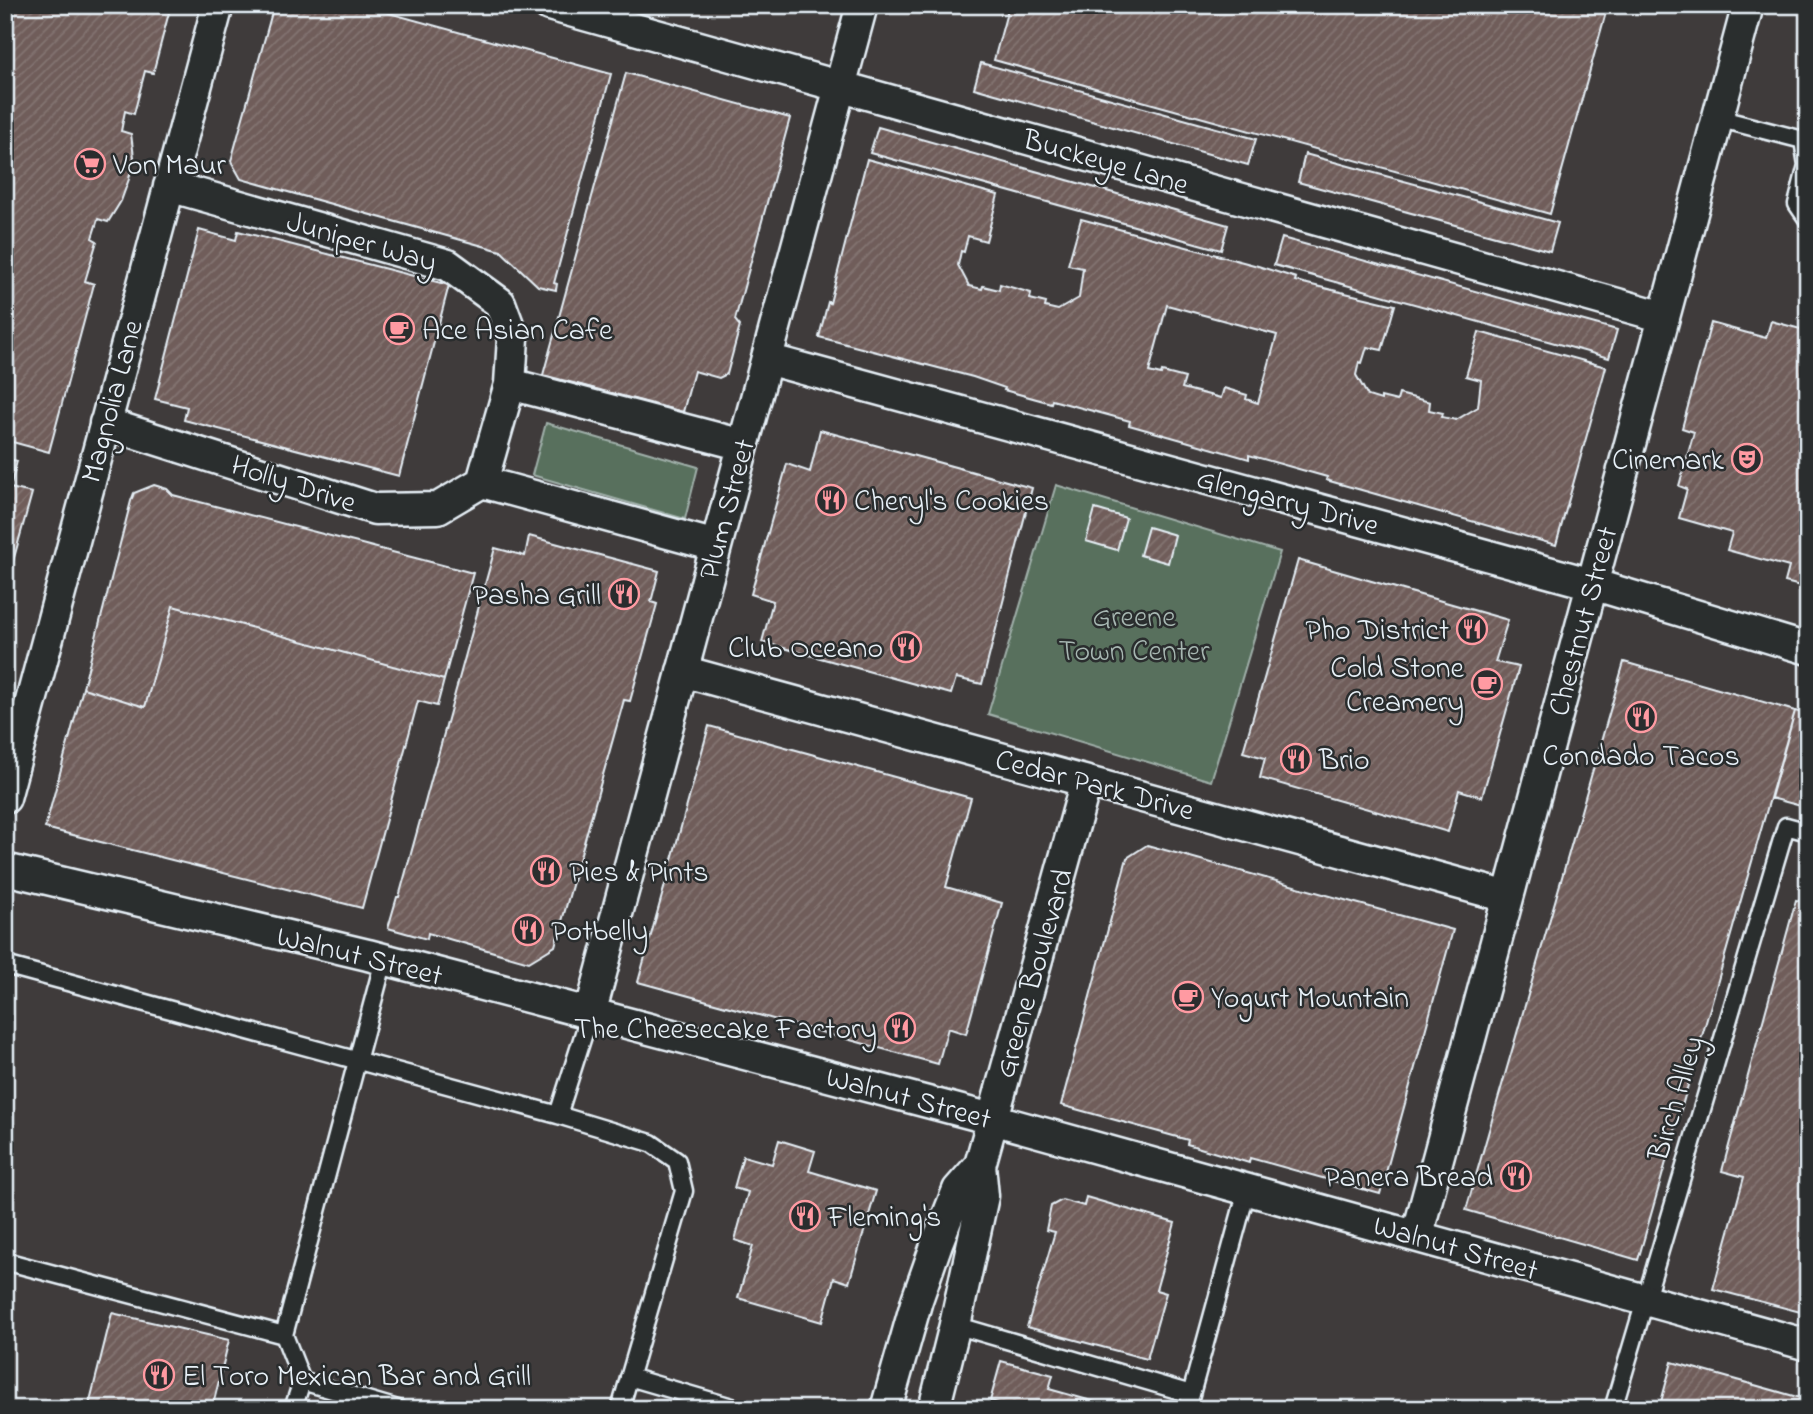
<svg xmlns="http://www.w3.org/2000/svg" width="1813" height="1414" font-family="'Indie Flower',sans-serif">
  <defs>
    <pattern id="building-hatch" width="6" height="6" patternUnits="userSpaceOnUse" patternTransform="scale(1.75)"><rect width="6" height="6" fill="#6f5d5a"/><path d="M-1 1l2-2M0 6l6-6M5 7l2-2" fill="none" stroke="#847572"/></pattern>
  </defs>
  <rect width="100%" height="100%" fill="#3f3b3b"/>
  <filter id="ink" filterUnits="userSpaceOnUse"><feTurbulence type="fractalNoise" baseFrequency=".0143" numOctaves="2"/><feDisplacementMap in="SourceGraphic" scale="14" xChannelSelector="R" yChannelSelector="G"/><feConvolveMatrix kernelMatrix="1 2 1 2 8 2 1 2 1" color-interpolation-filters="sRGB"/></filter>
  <g filter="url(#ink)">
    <path fill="#58705d" stroke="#a0b0aa" stroke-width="2" d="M546,423L698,467L685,519L532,475Z
      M1056,485L1280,552L1211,781L988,714Z"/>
    <path fill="url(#building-hatch)" stroke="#e8f1f8" stroke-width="2" fill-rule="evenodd" d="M5,5H171L153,73L145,71L134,114L125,111L121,131L131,134L134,157L129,179L121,201L108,222L98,219L92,238L97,241L85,281L94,284L49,452L5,440Z
      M274,5H360L611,74L554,283L557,284L556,290L538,286L501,251L241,179L231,161Z
      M1009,5H1608L1550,214L994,60Z
      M981,63L1256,139L1248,165L974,88Z
      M626,73L790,118L735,320L740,326L727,374L719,378L694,371L683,412L543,375Z
      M878,127L1228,225L1221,250L870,153Z
      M1305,154L1558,223L1550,251L1298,182Z
      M867,159L998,195L986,241L968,236L964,252L961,251L958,265L969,286L982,289L983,286L999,290L1000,284L1031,293L1030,299L1046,303L1045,307L1058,310L1079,298L1083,268L1068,265L1081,219L1258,266L1296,278L1295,281L1395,305L1382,350L1367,347L1362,363L1359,362L1356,375L1368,396L1381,400V397L1397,401L1399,394L1430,402L1429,410L1443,413L1442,417L1456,420L1478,407L1481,380L1466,376L1479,332L1606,367L1556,545L1326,480L1327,477L1249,455V459L1129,425L1130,421L1052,400L1051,403L1004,390L1005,388L973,377L819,337L828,302L830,303ZM1167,305L1277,335L1258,403L1246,399L1247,395L1224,388L1221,398L1182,388L1185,378L1162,372L1161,375L1149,372Z
      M199,230L236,240L238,231L449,285L399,476L184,420L187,407L155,399Z
      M1282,238L1617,330L1609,358L1274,265Z
      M1771,321L1808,331V588L1785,582L1789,567L1727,550L1732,533L1679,518L1687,489L1679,486L1694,432L1682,428L1711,323L1766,338Z
      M820,430L1032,488L982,684L956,678L951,694L762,642L773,601L751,594L787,464L810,472Z
      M5,458L17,461L10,488L32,493L5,590Z
      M154,485L167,489L173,495L473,573L444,680L173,606L145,707L83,688L131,501L134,493Z
      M1095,509L1126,518L1117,550L1086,541Z
      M1148,527L1175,535L1168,563L1140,555Z
      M529,536L659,571L651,602L657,604L630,701L624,700L555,946L529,962L428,933L427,939L388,928L397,897H399L495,548L525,556Z
      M1298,560L1508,620L1495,662L1519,667L1482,797L1459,790L1448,832L1260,778L1265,758L1243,752Z
      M173,606L444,680L437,706L418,701L362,908L45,828L83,688L145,707Z
      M1624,662L1795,711L1638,1260L1466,1210Z
      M1795,711L1808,714V808L1771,798Z
      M709,726L971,798L946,887L1002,903L966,1034L948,1028L938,1064L638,982Z
      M1147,845L1453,930L1380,1194L1250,1158L1249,1163L1187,1144L1188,1140L1061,1105L1127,858Z
      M1796,900L1808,903V1314L1713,1289L1744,1177L1722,1171Z
      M779,1140L815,1151L809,1171L876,1191L849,1283L834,1278L822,1322L738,1298L753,1246L735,1240L748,1192L734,1188L743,1156L772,1164Z
      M1086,1197L1175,1223L1156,1290L1166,1293L1147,1359L1027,1327L1055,1232L1046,1230L1051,1206L1062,1200L1084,1206Z
      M112,1313L229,1340L212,1409H88Z
      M1001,1361L1053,1375L1049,1389L1120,1409H1002L1003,1404L990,1401Z
      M1672,1362L1808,1400V1409H1659Z"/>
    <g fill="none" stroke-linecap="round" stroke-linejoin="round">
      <g stroke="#e8f1f8" stroke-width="21">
        <path id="service" d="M1717,118L1803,140L1807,165L1797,204L1808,220
          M5,965L558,1115
          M590,1014L558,1115L651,1143L677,1161L684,1191L620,1409
          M5,1261L284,1335L302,1381L293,1409
          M955,1325L1191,1394
          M284,1335L384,960
          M629,1377L739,1409
          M302,1381L398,1409
          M1187,1409L1247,1190
          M1613,1409L1786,826L1808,832"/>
      </g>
      <g stroke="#e8f1f8" stroke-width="35">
        <path id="minor" d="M549,5L1664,317
          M767,359L1592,584L1808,649
          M510,384L743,445
          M105,423L375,509L438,508L482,482L510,384L513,338L500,303L448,265L169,186
          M482,482L716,546
          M682,671L1508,897
          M5,798L218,5
          M5,869L368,955L992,1119L1808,1345
          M590,1014L862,5
          M1417,1236L1748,5
          M886,1409L917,1300L937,1243L958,1190L980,1165
          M934,1409L955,1325L983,1196L980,1165L1086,782"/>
      </g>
      <use href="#service" stroke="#2a2d2e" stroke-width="16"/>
      <use href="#minor" stroke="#2a2d2e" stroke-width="30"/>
    </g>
  </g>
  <defs>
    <g id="supermarket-ring" transform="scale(1.575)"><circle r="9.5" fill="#2a2d2e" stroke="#ff9aa2" stroke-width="1.5"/><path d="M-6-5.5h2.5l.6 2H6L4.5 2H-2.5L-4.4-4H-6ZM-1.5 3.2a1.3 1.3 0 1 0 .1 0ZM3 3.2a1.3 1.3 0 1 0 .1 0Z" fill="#ff9aa2"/></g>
    <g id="cafe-ring" transform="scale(1.575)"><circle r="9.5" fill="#2a2d2e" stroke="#ff9aa2" stroke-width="1.5"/><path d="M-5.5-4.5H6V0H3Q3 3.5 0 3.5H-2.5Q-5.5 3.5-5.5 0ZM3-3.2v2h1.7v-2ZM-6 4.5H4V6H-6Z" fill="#ff9aa2"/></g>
    <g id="theatre-ring" transform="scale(1.575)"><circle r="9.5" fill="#2a2d2e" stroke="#ff9aa2" stroke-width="1.5"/><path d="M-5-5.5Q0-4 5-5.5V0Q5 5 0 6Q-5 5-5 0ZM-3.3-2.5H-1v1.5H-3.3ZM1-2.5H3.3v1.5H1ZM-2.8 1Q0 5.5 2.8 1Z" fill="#ff9aa2"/></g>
    <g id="restaurant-ring" transform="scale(1.575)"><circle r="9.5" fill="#2a2d2e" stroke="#ff9aa2" stroke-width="1.5"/><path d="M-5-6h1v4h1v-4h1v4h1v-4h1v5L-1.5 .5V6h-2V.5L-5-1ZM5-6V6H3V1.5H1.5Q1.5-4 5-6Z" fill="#ff9aa2"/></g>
  </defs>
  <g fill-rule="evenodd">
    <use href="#supermarket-ring" x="90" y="164"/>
    <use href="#cafe-ring" x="399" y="329"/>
    <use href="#theatre-ring" x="1747" y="459"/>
    <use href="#restaurant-ring" x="831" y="500"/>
    <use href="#restaurant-ring" x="624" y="594"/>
    <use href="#restaurant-ring" x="1472" y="629"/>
    <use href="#restaurant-ring" x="906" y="647"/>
    <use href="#cafe-ring" x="1487" y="684"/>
    <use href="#restaurant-ring" x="1641" y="717"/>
    <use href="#restaurant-ring" x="1296" y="759"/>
    <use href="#restaurant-ring" x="546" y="871"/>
    <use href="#restaurant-ring" x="528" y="930"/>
    <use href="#cafe-ring" x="1188" y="997"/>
    <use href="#restaurant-ring" x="900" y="1028"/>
    <use href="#restaurant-ring" x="1516" y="1176"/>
    <use href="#restaurant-ring" x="805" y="1216"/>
    <use href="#restaurant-ring" x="159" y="1375"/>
  </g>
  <g text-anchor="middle" stroke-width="5" stroke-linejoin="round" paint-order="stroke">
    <g font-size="30" fill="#e8f1f8" stroke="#2a2d2e">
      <text transform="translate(1106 161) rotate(16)" y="10">Buckeye Lane</text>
      <text transform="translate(362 241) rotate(16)" y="10">Juniper Way</text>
      <text transform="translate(111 401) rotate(-75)" y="10">Magnolia Lane</text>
      <text transform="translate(294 483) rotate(18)" y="10">Holly Drive</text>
      <text transform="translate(1288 501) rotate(15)" y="10">Glengarry Drive</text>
      <text transform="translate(726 509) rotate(-75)" y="10">Plum Street</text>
      <text transform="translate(1582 621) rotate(-75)" y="10">Chestnut Street</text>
      <text transform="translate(1095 784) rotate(15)" y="10">Cedar Park Drive</text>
      <text transform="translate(360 955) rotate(14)" y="10">Walnut Street</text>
      <text transform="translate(1033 973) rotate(-74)" y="10">Greene Boulevard</text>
      <text transform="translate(909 1097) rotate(15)" y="10">Walnut Street</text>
      <text transform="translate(1675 1098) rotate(-73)" y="10">Birch Alley</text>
      <text transform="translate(1456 1247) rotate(16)" y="10">Walnut Street</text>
    </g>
    <g font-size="30" fill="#e8f1f8" stroke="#2a2d2e" text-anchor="start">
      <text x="113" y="174">Von Maur</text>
      <text x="422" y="339">Ace Asian Cafe</text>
      <text x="1724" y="469" text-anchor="end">Cinemark</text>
      <text x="854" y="510">Cheryl's Cookies</text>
      <text x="601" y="604" text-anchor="end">Pasha Grill</text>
      <text x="1449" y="639" text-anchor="end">Pho District</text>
      <text x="883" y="657" text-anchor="end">Club Oceano</text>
      <text x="1464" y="677" text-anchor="end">Cold Stone<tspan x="1464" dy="34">Creamery</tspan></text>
      <text x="1641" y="765" text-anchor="middle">Condado Tacos</text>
      <text x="1319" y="769">Brio</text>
      <text x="569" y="881">Pies &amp; Pints</text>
      <text x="551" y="940">Potbelly</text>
      <text x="1211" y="1007">Yogurt Mountain</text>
      <text x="877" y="1038" text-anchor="end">The Cheesecake Factory</text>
      <text x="1493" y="1186" text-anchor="end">Panera Bread</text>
      <text x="828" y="1226">Fleming's</text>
      <text x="182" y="1385">El Toro Mexican Bar and Grill</text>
    </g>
    <g font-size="30" fill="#a7b7b2" stroke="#2a2d2e">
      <text x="1134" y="626">Greene<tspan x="1134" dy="34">Town Center</tspan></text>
    </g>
  </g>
  <rect width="1813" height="1414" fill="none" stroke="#2a2d2e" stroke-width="28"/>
  <rect x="14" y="14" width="1785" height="1386" fill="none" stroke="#e8f1f8" stroke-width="2.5" filter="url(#ink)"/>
</svg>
